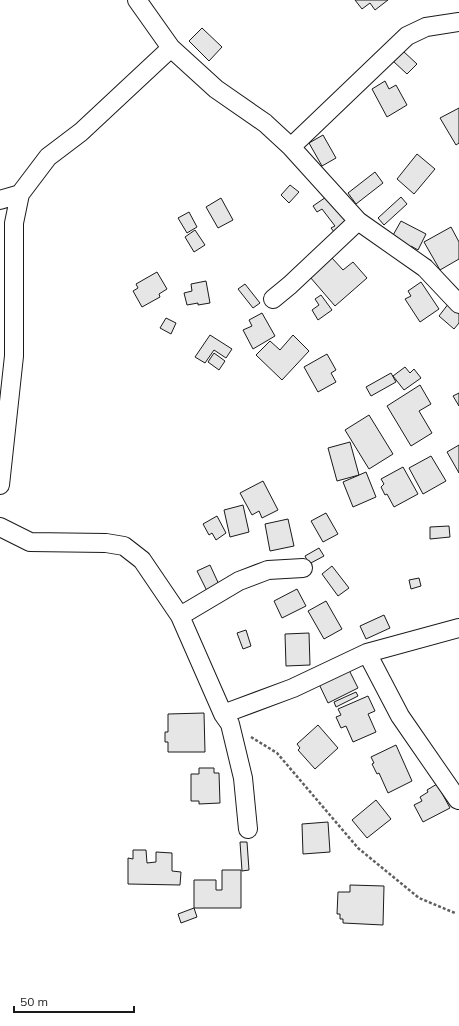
<svg xmlns="http://www.w3.org/2000/svg" width="459" height="1026" font-family="Mulish,sans-serif">
  <rect width="100%" height="100%" fill="#fff"/>
  <path fill="#e6e6e6" stroke="#1a1a1a" d="M355,0H388L375,10L370,3L362,9Z
    M202,28L222,47L209,61L189,41Z
    M403,51L417,64L407,74L393,61Z
    M385,81L389,89L396,85L407,105L387,117L372,89Z
    M459,108V143L456,145L440,118Z
    M323,135L336,158L322,166L309,143Z
    M417,154L435,169L414,194L397,179Z
    M375,172L383,183L356,204L348,193Z
    M290,185L299,192L289,203L281,195Z
    M329,195L349,223L335,233L331,228L335,226L322,209L317,212L313,206Z
    M401,197L407,204L384,225L378,218Z
    M221,198L233,220L218,228L206,207Z
    M189,212L197,227L187,233L178,218Z
    M401,221L426,234L418,250L411,246L408,252L392,237Z
    M451,227L459,242V259L440,270L424,242Z
    M195,230L205,245L194,252L185,237Z
    M332,258L343,270L353,262L367,278L335,306L310,277Z
    M157,272L167,289L159,294L160,297L142,307L133,291L138,288L136,284Z
    M206,281L210,303L198,305V303L187,305L184,293L192,291L191,284Z
    M421,282L439,309L420,322L405,299L411,296L408,291Z
    M245,284L260,303L253,308L238,289Z
    M321,295L332,310L318,320L312,310L319,305L315,299Z
    M449,303L459,312V323L454,329L439,316Z
    M262,313L275,336L253,349L243,330L252,326L249,320Z
    M166,318L176,323L171,334L160,328Z
    M210,335L232,349L226,358L214,350L205,363L195,357Z
    M293,335L309,351L282,380L256,355L270,341L280,350Z
    M214,353L225,361L219,370L208,362Z
    M327,354L336,370L331,373L336,382L318,392L304,367Z
    M405,367L410,373L414,369L421,378L404,390L393,376Z
    M391,373L396,382L371,396L366,387Z
    M420,385L431,404L419,411L432,433L411,446L387,406Z
    M459,393V406L453,396Z
    M369,415L393,454L369,469L345,430Z
    M350,442L359,475L337,481L328,448Z
    M459,445V473L447,452Z
    M431,456L446,481L423,494L409,468Z
    M403,467L418,494L394,507L387,494L385,495L381,487L384,484L381,479Z
    M366,472L376,497L353,507L343,482Z
    M263,481L278,510L262,518L259,511L252,515L240,493Z
    M243,505L249,532L230,537L224,510Z
    M326,513L338,534L323,542L311,521Z
    M217,516L226,533L216,540L212,533L209,535L203,524Z
    M288,519L294,546L270,551L265,524Z
    M449,526L450,537L430,539V527Z
    M319,548L324,556L309,564L305,556Z
    M210,565L221,589L209,595L197,571Z
    M332,566L349,588L338,596L322,574Z
    M419,578L421,586L411,589L409,580Z
    M297,589L306,606L282,618L274,601Z
    M326,601L342,629L324,639L308,611Z
    M384,615L390,628L366,639L360,626Z
    M246,630L251,646L243,649L237,633Z
    M309,633L310,665L286,666L285,634Z
    M348,668L358,688L328,703L318,682Z
    M356,692L358,696L336,707L334,702Z
    M368,696L375,711L368,714L376,732L353,742L346,726L341,728L336,717L341,715L338,709Z
    M204,713L205,752H168V742H165V732H168V714Z
    M318,725L338,748L315,769L298,750L300,748L297,744Z
    M396,745L412,781L388,793L379,773L377,774L372,764L374,763L371,757Z
    M199,768H214V773H219L220,803L199,804V801H191V774H199Z
    M437,784L450,808L423,822L414,805L422,801L420,797L428,792L427,790Z
    M376,800L391,819L367,838L352,820Z
    M328,822L330,852L303,854L302,824Z
    M240,842H247L249,870L242,871Z
    M133,850H146L147,863L156,862V852L172,853V871L181,872L180,885L128,884V858L133,859Z
    M222,870H241V908H194V880H216V890H222Z
    M350,885L384,886L383,925L343,923V919H340V914H337L338,892H350Z
    M194,908L197,917L181,923L178,914Z"/>
  <g fill="none" stroke-linecap="round" stroke-linejoin="round">
    <g stroke="#1a1a1a" stroke-width="20">
      <path id="minor" d="M137,0L171,48L216,89L265,123L291,147L358,221L425,268L459,304
        M291,147L407,36L426,27L459,22
        M0,200L20,194
        M273,299L290,285L358,221
        M0,485L14,356V223L20,194L48,157L81,132L171,48
        M0,527L30,542L106,543L124,546L142,560L180,616L223,714L230,724L243,778L248,829
        M180,616L239,581L268,570L303,568
        M367,653L400,716L458,800
        M223,714L293,688L367,653L459,628"/>
    </g>
    <path stroke="#5f5f5f" stroke-width="2.5" stroke-dasharray="3 2" stroke-linecap="butt" d="M251,737L277,753L358,848L419,898L455,913"/>
    <use href="#minor" stroke="#fff" stroke-width="18"/>
  </g>
  <path d="M14 1006v6h120v-6" fill="none" stroke="#1a1a1a" stroke-width="2"/>
  <text x="20" y="1006" font-size="12" fill="#1a1a1a" stroke="#ffffff" stroke-width="3" paint-order="stroke">50 m</text>
</svg>
